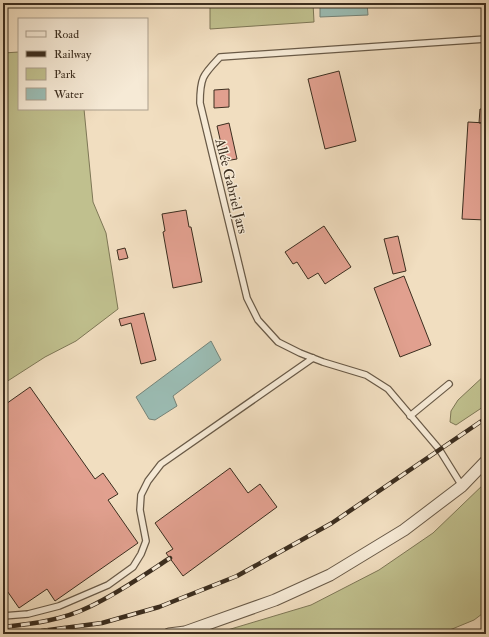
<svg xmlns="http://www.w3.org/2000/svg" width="489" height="637" font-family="'IM FELL Double Pica',serif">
  <rect width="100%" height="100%" fill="#f1dec0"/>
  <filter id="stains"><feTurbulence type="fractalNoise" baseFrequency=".005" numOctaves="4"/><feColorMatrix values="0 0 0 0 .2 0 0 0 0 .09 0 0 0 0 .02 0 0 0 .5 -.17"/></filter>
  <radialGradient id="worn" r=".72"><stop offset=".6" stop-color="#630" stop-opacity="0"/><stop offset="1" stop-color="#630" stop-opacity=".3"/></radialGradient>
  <path fill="#c0c08e" stroke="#7e7756" d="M210,3H313L314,22L210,29Z
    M19,52V109H84L93,202L106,233L118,309L76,341L45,357L3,384V53Z
    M486,374V405L456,425L450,422L451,411L458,400Z
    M486,482V611L474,620L440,634H214L311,605L379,570L433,533Z"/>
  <path fill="#9bbcb3" stroke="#758378" d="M320,3H367L368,15L320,17Z
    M211,341L221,360L173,396L177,406L155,420L149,419L136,397Z"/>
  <path fill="#e1a08f" stroke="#3c2e1f" d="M3,3H59L3,7Z
    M339,71L356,141L325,149L308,79Z
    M229,89V107L214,108V90Z
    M485,96H486V123H479L480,109H484Z
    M468,122L486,123V220L462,219Z
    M229,123L237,159L225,161L217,126Z
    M186,210L189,227H191L202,282L173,288L163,232L165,231L162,214Z
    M324,226L351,267L325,284L318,273L308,279L297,262L293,264L285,252Z
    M398,236L406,271L393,274L384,239Z
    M125,248L128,258L119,260L117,250Z
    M404,276L431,345L400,357L374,288Z
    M144,313L156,360L141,364L131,323L121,326L119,319Z
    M30,387L95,479L103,473L118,494L108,500L138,543L55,601L47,589L19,608L3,585V406Z
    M230,468L248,493L260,484L277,507L183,576L166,553L173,549L155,523Z"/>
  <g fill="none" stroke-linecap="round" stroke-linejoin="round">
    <g stroke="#695a47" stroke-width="8">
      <path id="service" d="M410,416L449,384
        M462,486L439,449L388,389L366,375L323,362L300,353L278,342L258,320L247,298L200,103C200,77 203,75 220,57L486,39
        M3,616L28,614L59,606L108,585L133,567L141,554L146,541L140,510L141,495L148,481L161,464L313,358"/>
    </g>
    <g stroke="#695a47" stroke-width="13">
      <path id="minor" d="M169,634L185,632L275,600L330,575L404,530L462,486L486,461"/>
    </g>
    <use href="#service" stroke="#f6ead6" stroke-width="5.5"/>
    <use href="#minor" stroke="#f6ead6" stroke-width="11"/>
    <g stroke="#3c2e1f" stroke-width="4.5">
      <path id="rail" d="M3,627C32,624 63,620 89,607C117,594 144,575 170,558
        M3,632L41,631L102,623L159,607L237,576L332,523L486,418"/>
    </g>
    <use href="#rail" stroke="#f6ead6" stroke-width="3" stroke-dasharray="9" stroke-linecap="butt"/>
  </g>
  <g text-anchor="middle" stroke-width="3" stroke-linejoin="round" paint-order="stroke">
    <g font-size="14" fill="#3c2e1f" stroke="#f6ead6">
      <text transform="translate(232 186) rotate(76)" y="5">Allée Gabriel Jars</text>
    </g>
  </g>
  <rect width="489" height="637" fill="none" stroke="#f1dec0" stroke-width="16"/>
  <rect x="4" y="4" width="481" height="629" fill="none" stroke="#3c2e1f" stroke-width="2"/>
  <rect x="8" y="8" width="473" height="621" fill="none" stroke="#3c2e1f"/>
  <rect x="18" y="18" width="130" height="92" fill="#f6ead6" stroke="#ac9f8d"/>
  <rect x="26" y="31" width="20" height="6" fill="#f6ead6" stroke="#ac9f8d"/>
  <text x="54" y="38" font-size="12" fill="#3c2e1f">Road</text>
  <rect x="26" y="51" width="20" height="6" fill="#3c2e1f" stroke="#ac9f8d"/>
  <text x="54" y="58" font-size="12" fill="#3c2e1f">Railway</text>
  <rect x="26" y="68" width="20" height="12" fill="#c0c08e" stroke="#ac9f8d"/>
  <text x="54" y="78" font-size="12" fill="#3c2e1f">Park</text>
  <rect x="26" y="88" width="20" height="12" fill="#9bbcb3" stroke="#ac9f8d"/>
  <text x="54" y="98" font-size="12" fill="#3c2e1f">Water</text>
  <rect width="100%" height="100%" filter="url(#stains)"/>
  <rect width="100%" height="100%" fill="url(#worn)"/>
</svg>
